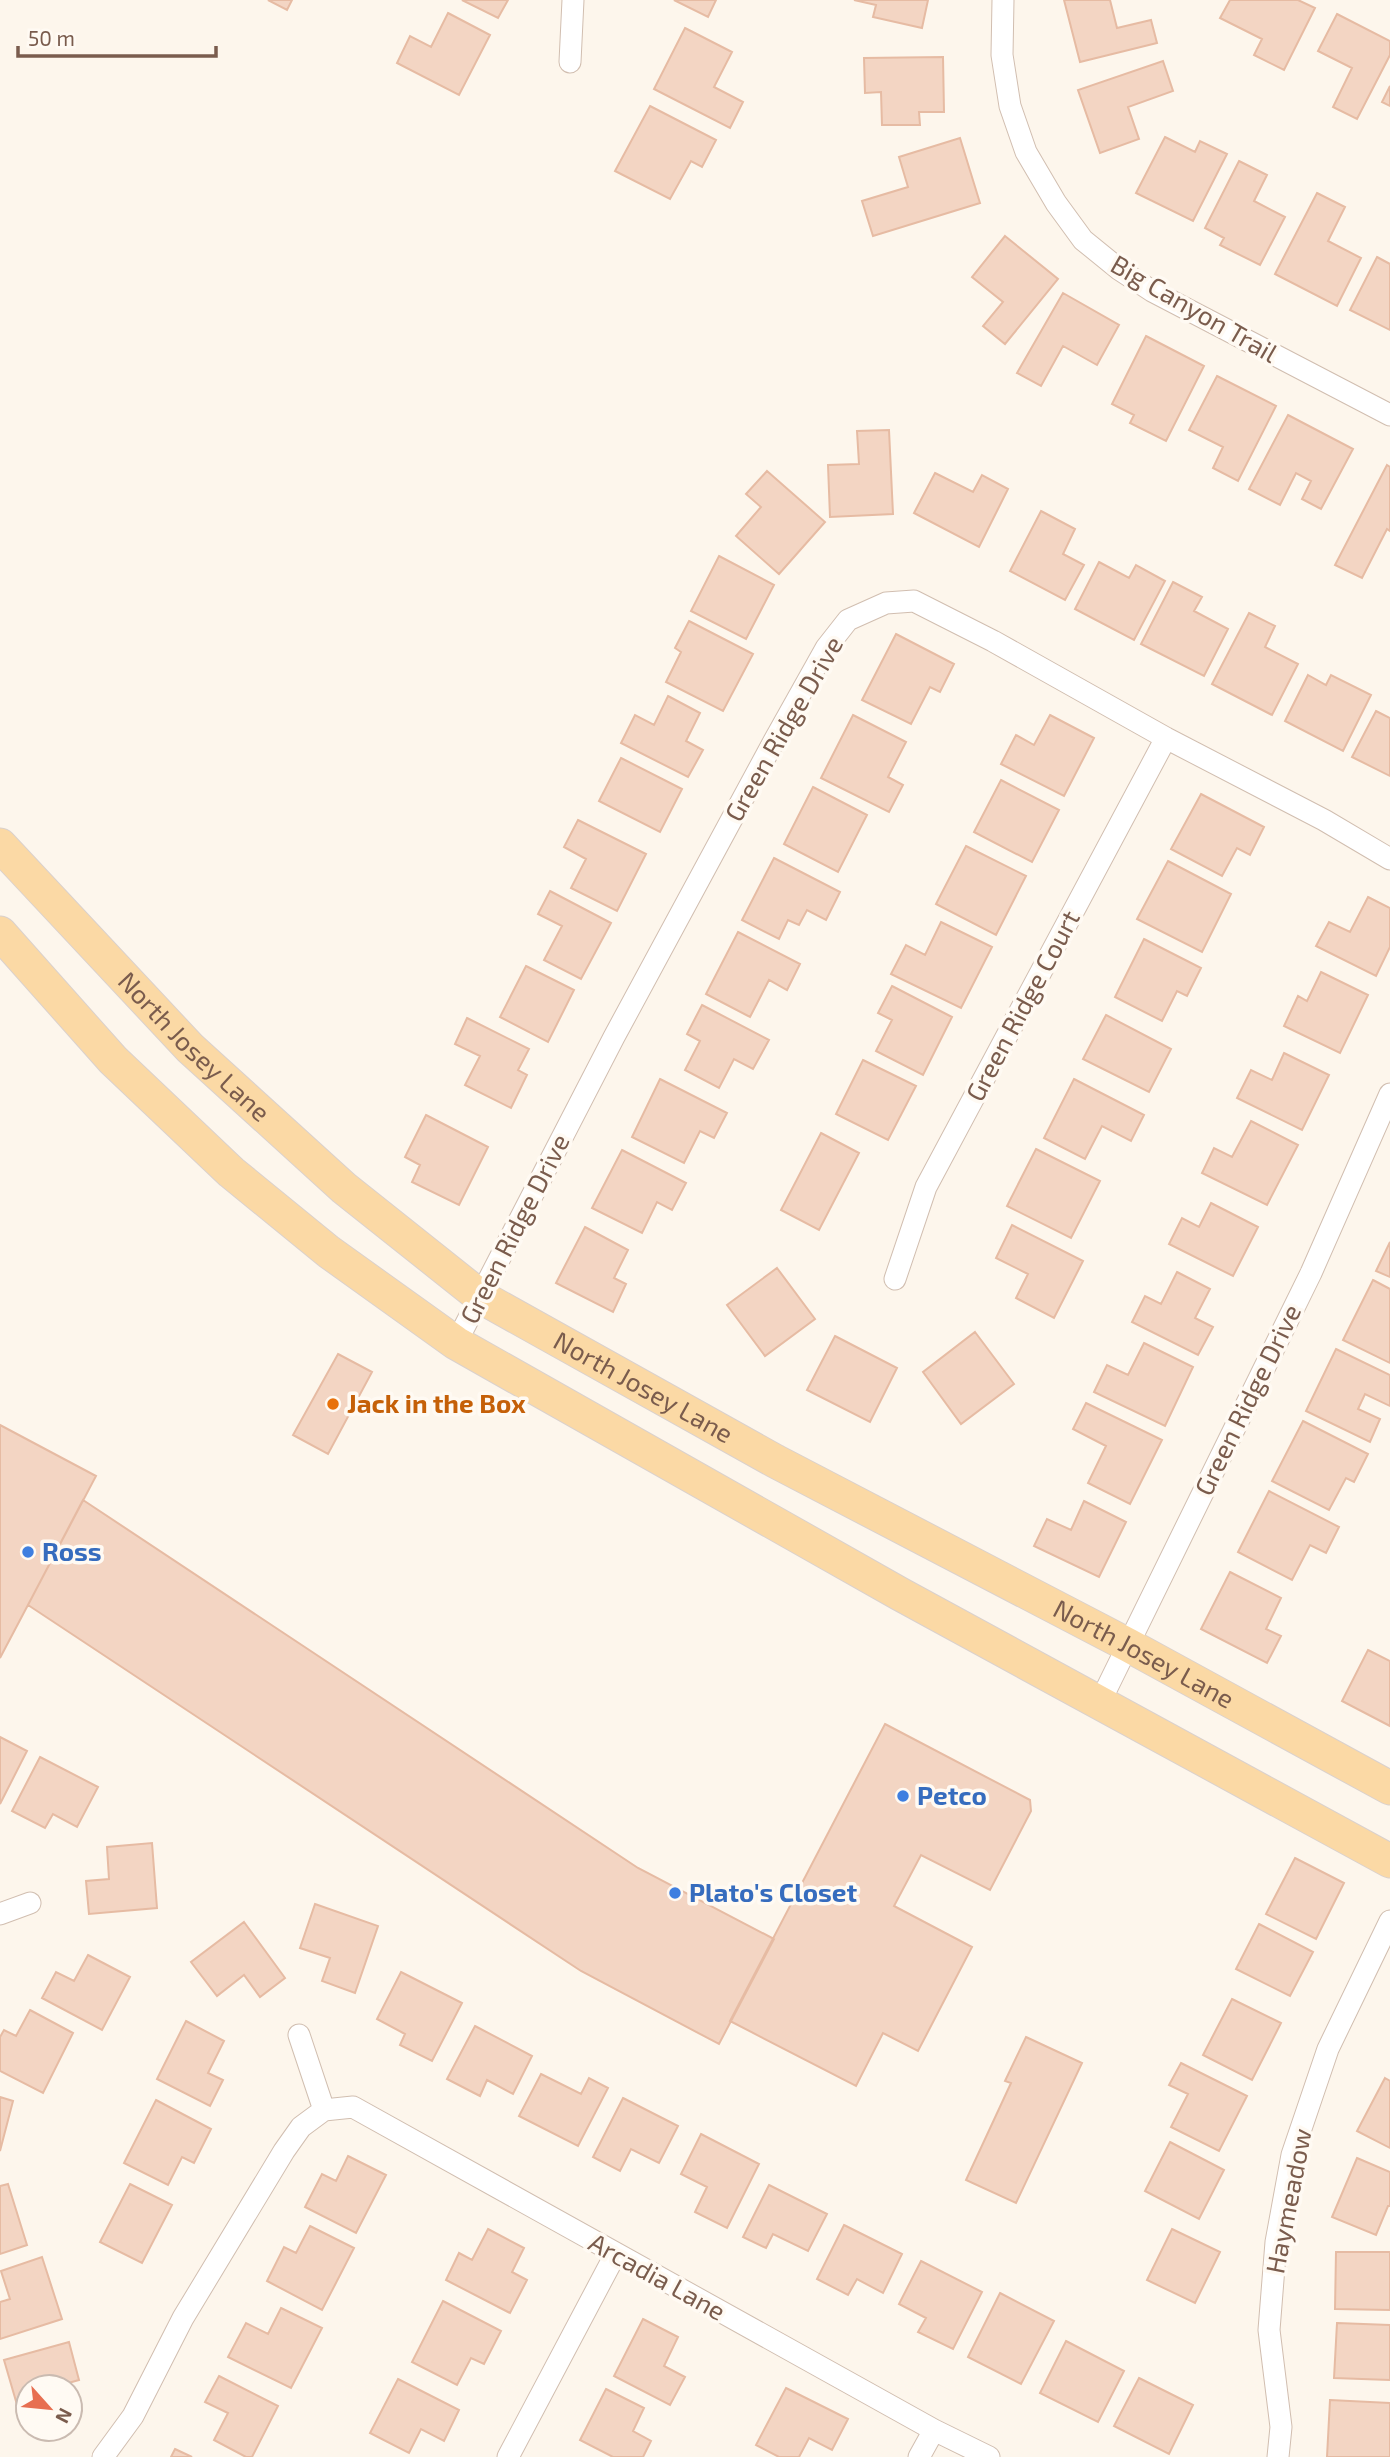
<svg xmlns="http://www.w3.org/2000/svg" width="1390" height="2457" font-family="'Exo 2',sans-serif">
  <rect width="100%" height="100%" fill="#fdf6ec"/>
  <path fill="#f3d5c3" stroke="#e6bba3" stroke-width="2" d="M268,0H292L287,10Z
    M462,0H508L498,18Z
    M674,0H716L708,17Z
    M854,0H928L922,28L873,17L876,5Z
    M1064,0H1110L1117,28L1151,20L1157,43L1080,62Z
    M1230,0H1298L1315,8L1284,70L1254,55L1262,39L1220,18Z
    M448,13L490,35L459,95L397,63L410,36L431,47Z
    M1337,14L1390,41V55L1357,119L1333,107L1352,68L1318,51Z
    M685,28L732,52L714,87L743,102L730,128L654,89Z
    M943,57L944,112H919L920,125H882L881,92L865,93L864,58Z
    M1163,61L1173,91L1128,107L1139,139L1100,153L1078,90Z
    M1390,86V106L1382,102Z
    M650,106L716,140L702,167L691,161L670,199L615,171Z
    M1165,137L1195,152L1200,141L1227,154L1193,221L1136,193Z
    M960,138L980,203L873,236L862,201L908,187L899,157Z
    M1239,161L1267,175L1254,201L1285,217L1260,265L1220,245L1224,238L1205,228Z
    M1317,193L1345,207L1328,241L1361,258L1337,306L1275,274Z
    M1005,236L1058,279L1005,344L983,326L1003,302L972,277Z
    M1377,257L1390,264V330L1350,310Z
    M1063,293L1119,325L1097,365L1063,346L1041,386L1017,373Z
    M1146,336L1204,366L1166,441L1130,423L1134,415L1112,404Z
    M1217,376L1276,406L1238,481L1213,468L1223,447L1189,430Z
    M1288,415L1353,449L1321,509L1302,499L1311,481L1296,473L1280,505L1249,489Z
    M889,430L893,514L830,517L828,465L859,464L857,431Z
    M1387,465L1390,467V531L1387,529L1362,578L1335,565Z
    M767,471L825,522L779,574L736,536L761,507L746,494Z
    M935,473L973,492L982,475L1008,489L979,547L914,513Z
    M1041,511L1075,529L1063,554L1084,565L1065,600L1010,571Z
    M719,556L774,585L746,639L691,611Z
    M1099,562L1129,578L1136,565L1165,581L1134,640L1075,609Z
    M1173,582L1202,597L1194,611L1228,629L1204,676L1141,644Z
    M1249,613L1275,626L1265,647L1298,664L1272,715L1212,684Z
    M689,621L753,654L723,711L666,682L681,652L675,648Z
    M896,634L954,664L940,692L930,687L911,724L862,700Z
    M1308,675L1326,685L1331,675L1371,695L1343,751L1285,721Z
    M668,696L700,713L686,741L703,750L688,777L621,743L635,715L654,725Z
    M1376,711L1390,718V776L1352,757Z
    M853,715L906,742L888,777L903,785L889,812L821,778Z
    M1050,715L1094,738L1064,796L1001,764L1016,735L1034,745Z
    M621,758L682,789L660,832L599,801Z
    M1001,780L1059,810L1032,862L974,832Z
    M813,787L867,815L838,872L784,844Z
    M1201,794L1264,827L1250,855L1237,848L1222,876L1171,849Z
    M578,820L646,854L617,911L571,888L586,859L564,847Z
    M966,846L1026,876L996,935L936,904Z
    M774,858L840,892L826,920L807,910L799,925L788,920L779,939L742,920Z
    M1168,861L1231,894L1202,952L1137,919Z
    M550,891L611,923L581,979L544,960L562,926L538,914Z
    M1368,897L1390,908V947L1376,976L1316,946L1329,922L1350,932Z
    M941,922L992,947L961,1008L891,974L906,945L925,955Z
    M738,932L800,964L787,990L769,980L750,1017L706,994Z
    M1144,939L1201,968L1187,996L1177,991L1162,1021L1115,997Z
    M526,966L574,990L548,1042L500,1017Z
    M1321,972L1368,995L1340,1053L1284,1026L1298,996L1307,1001Z
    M892,986L952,1017L923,1075L876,1051L892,1020L878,1013Z
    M702,1005L769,1040L753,1069L734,1059L719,1088L685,1070L700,1041L687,1034Z
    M1106,1015L1171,1049L1149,1092L1083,1059Z
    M467,1018L529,1049L518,1070L527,1075L511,1108L465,1085L480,1056L455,1044Z
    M1284,1053L1329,1075L1302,1130L1237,1098L1251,1070L1272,1080Z
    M863,1060L916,1086L888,1140L836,1114Z
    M660,1079L727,1113L714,1138L700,1131L684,1163L632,1137Z
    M1074,1079L1144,1115L1131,1141L1102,1126L1085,1159L1044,1138Z
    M426,1115L488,1147L459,1205L412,1182L420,1165L405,1157Z
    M1251,1121L1298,1145L1267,1205L1202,1173L1214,1148L1232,1157Z
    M821,1133L859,1153L819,1230L781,1210Z
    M1036,1149L1100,1181L1071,1238L1007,1206Z
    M622,1150L686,1183L672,1210L657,1202L642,1233L592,1208Z
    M1211,1203L1258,1227L1233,1276L1169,1244L1182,1218L1199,1227Z
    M1012,1225L1083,1261L1054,1318L1016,1298L1028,1274L996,1258Z
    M585,1227L628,1250L614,1278L626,1284L613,1312L556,1283Z
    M1390,1242V1277L1376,1271Z
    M777,1268L815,1319L765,1356L727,1305Z
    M1177,1272L1210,1289L1195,1318L1213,1327L1198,1355L1132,1322L1145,1296L1161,1304Z
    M1373,1280L1390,1289V1363L1343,1340Z
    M975,1332L1014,1384L961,1424L923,1372Z
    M835,1336L897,1368L870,1422L807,1390Z
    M1144,1343L1193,1367L1165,1426L1094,1392L1107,1365L1128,1375Z
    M1336,1349L1390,1375V1406L1365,1394L1358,1409L1380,1419L1370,1442L1306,1411Z
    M338,1354L372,1372L328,1454L293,1435Z
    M1086,1403L1162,1440L1130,1504L1088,1483L1106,1446L1073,1429Z
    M1303,1421L1368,1454L1354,1482L1346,1478L1329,1510L1272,1481Z
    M0,1425L96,1476L0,1658Z
    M1269,1491L1339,1527L1326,1553L1310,1545L1292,1580L1238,1552Z
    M83,1500L638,1868L774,1939L719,2044L581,1971L28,1605Z
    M1084,1501L1126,1522L1099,1577L1034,1546L1047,1519L1071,1530Z
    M1230,1572L1281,1598L1266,1629L1281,1636L1267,1663L1201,1629Z
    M1368,1650L1390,1661V1726L1342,1701Z
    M885,1724L1030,1800L1031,1811L990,1890L921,1855L894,1906L972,1947L918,2051L883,2033L856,2086L730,2021Z
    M0,1737L27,1751L0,1804Z
    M40,1757L98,1787L77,1827L53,1814L45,1828L12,1811Z
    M152,1843L157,1908L89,1914L86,1881L109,1879L107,1847Z
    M1295,1858L1344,1883L1316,1939L1266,1914Z
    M315,1904L378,1926L355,1993L322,1981L330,1958L300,1948Z
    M244,1922L285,1978L260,1997L244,1975L217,1996L191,1962Z
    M1259,1924L1313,1952L1290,1996L1236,1969Z
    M88,1955L130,1977L102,2030L42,1998L56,1972L74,1981Z
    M401,1972L462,2003L432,2061L400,2045L405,2034L377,2019Z
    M1232,1999L1281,2023L1252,2080L1203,2055Z
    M30,2010L73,2033L43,2093L0,2071V2037L4,2030L16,2036Z
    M186,2021L224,2041L208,2073L223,2080L210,2106L157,2079Z
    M475,2026L532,2056L513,2094L487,2080L480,2096L447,2079Z
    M1026,2037L1082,2063L1016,2203L966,2180L1011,2083L1005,2081Z
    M1181,2063L1247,2096L1219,2151L1171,2127L1188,2094L1169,2085Z
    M541,2074L581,2094L589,2078L608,2088L578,2146L519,2116Z
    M1385,2078L1390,2081V2148L1357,2131Z
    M0,2097L13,2101L0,2151Z
    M623,2098L678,2126L659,2163L631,2149L620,2171L593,2157Z
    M156,2100L211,2129L194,2163L182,2157L168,2185L124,2163Z
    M701,2134L759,2164L727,2228L695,2212L707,2187L681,2174Z
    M1170,2142L1224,2170L1199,2219L1145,2191Z
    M348,2156L386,2175L356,2233L305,2207L322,2174L336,2181Z
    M1357,2158L1390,2172V2206H1388L1376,2235L1332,2217Z
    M8,2184L27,2245L0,2254V2186Z
    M130,2184L172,2205L142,2263L100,2242Z
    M769,2185L827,2214L808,2251L773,2234L766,2248L743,2237Z
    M844,2225L902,2254L883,2293L857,2279L848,2295L817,2279Z
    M310,2226L354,2248L322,2310L267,2281L284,2247L296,2253Z
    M488,2229L524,2248L512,2272L527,2280L510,2313L446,2280L459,2253L472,2260Z
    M1172,2229L1220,2252L1195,2303L1147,2280Z
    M1336,2252H1390V2310L1335,2309Z
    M42,2257L62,2319L0,2339V2302L10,2299L1,2271Z
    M921,2261L982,2292L953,2349L918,2332L926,2318L899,2304Z
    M1000,2293L1054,2321L1021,2384L968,2357Z
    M443,2301L501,2331L484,2364L471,2358L457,2385L412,2362Z
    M281,2308L322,2328L291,2388L228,2357L246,2323L268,2334Z
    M643,2319L678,2337L664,2366L685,2377L670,2405L614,2376Z
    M1337,2323L1390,2325V2380L1334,2378Z
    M1066,2341L1124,2371L1098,2422L1040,2393Z
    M69,2342L79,2380L54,2387H28V2413L20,2415L4,2360Z
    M219,2376L278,2406L252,2457H246L214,2440L228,2413L205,2402Z
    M1139,2378L1193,2405L1169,2454L1114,2426Z
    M398,2379L459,2410L444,2441L421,2429L409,2453L370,2433Z
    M786,2388L848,2419L832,2450L809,2438L799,2457H779L756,2445Z
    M606,2389L644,2408L633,2431L651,2441L643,2457H613L580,2440Z
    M1330,2400L1390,2403V2457H1327Z
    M175,2449L192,2457H171Z"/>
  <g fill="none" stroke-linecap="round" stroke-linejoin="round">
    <g stroke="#d1beb0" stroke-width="23">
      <path id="minor" d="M1003,0L1002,55L1010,106L1026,152L1056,203L1083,240L1120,270L1152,291L1390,415
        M570,62L573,0
        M895,1279L926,1187L1166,738
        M456,1343L614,1037L774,741L826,648L848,620L886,603L914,601L993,641L1166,738L1324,820L1390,859
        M1100,1702L1311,1273L1390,1094
        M0,1914L30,1903
        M299,2035L324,2110
        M103,2457L133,2416L183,2318L284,2151L301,2127L324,2110L353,2107L934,2430L989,2457
        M508,2457L615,2255
        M919,2457L934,2430
        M1278,2457L1281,2427L1269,2330L1276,2242L1292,2155L1328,2049L1390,1921"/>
    </g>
    <g stroke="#dad1cd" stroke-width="35">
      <g id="primary">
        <path id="s1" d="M0,845L190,1048L344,1188L481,1297L775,1461L1128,1645L1390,1788"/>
        <path d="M0,933L113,1060L231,1172L329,1252L456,1343L900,1594L1390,1861"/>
      </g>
    </g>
    <use href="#minor" stroke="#fff" stroke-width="21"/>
    <use href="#primary" stroke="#fbd9a5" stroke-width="33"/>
  </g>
  <circle fill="#e8710a" stroke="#fffaf3" stroke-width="2.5" cx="333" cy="1404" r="7"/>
  <g fill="#3f7fe0" stroke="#fffaf3" stroke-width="2.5">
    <circle cx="28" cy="1552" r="7"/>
    <circle cx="903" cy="1796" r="7"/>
    <circle cx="675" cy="1893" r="7"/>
  </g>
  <g text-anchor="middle" stroke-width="7" stroke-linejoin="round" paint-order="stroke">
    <g font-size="26" fill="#7a5c4d" stroke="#fffaf3">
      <text transform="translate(1194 309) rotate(30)" y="9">Big Canyon Trail</text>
      <text transform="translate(784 729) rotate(-60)" y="9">Green Ridge Drive</text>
      <text transform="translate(1023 1006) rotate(-62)" y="9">Green Ridge Court</text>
      <text dy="9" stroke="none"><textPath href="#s1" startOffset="280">North Josey Lane</textPath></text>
      <text transform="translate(515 1229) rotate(-63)" y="9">Green Ridge Drive</text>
      <text dy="9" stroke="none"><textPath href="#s1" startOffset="847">North Josey Lane</textPath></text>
      <text transform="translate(1248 1400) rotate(-64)" y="9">Green Ridge Drive</text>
      <text dy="9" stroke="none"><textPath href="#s1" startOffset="1414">North Josey Lane</textPath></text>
      <text transform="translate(1289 2201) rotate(-79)" y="9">Haymeadow</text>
      <text transform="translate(657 2277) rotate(29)" y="9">Arcadia Lane</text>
    </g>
    <g font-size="26" font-weight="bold" fill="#c56008" stroke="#fffaf3" text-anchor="start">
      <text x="347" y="1413">Jack in the Box</text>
    </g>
    <g font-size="26" font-weight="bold" fill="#366cbe" stroke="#fffaf3" text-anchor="start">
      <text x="42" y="1561">Ross</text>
      <text x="917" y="1805">Petco</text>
      <text x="689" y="1902">Plato's Closet</text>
    </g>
  </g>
  <g transform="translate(49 2408) rotate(117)"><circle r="33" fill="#fffaf3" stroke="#cabbb1" stroke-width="2"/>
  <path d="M0-5L12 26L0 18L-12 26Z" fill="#e76f51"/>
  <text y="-10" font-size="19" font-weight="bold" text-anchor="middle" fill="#7a5c4d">N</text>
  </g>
  <path d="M18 46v10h198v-10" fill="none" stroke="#7a5c4d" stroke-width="3.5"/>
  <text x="28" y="46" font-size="21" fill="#7a5c4d" stroke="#fffaf3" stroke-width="5" paint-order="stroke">50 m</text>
</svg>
